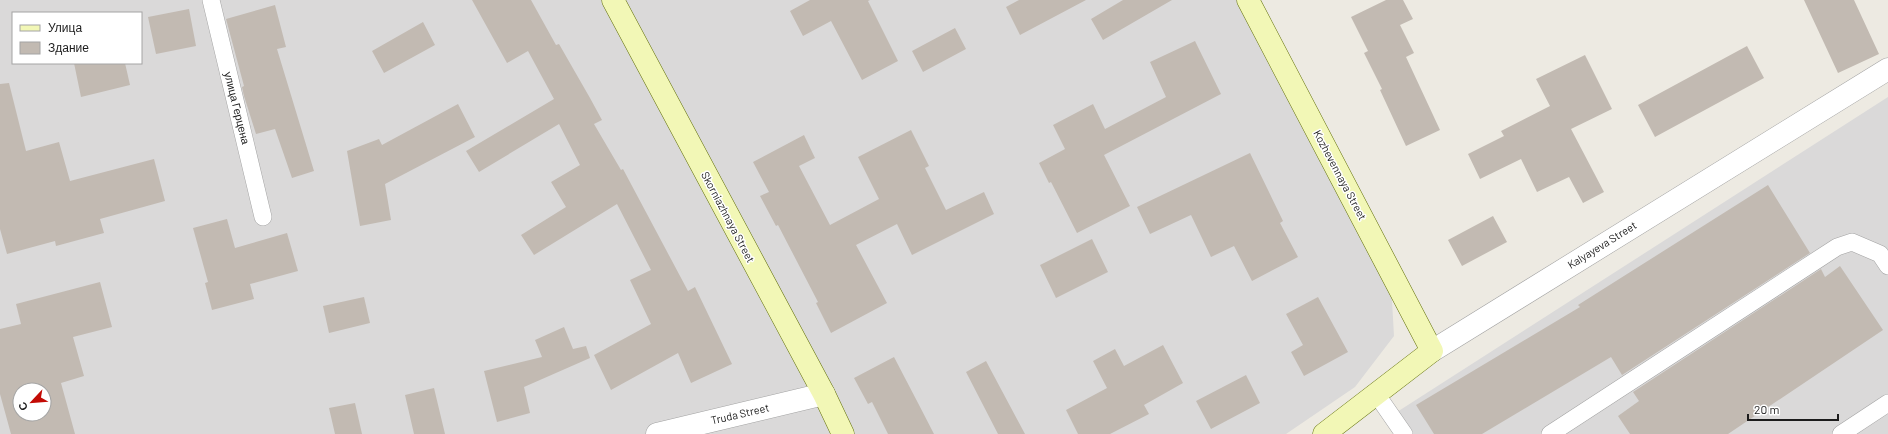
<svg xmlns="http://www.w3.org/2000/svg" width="1888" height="434" font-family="Barlow,sans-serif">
  <rect width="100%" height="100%" fill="#edeae2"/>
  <path fill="#dad9d9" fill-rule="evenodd" d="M0,0H1239L1391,283L1394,336L1355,387L1286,434H0ZM13,13H141V63H13ZM20,390H44V414H20Z
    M1888,97V434H1411L1397,412Z"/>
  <path fill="#c2bab2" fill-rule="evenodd" d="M472,0H531L556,45L559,44L590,98L602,120L594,124L621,170L623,169L688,291L695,287L732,364L691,383L678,353L611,390L594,355L651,324L630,280L651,270L617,204L534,255L521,235L566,207L551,182L580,165L559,124L479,172L466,151L554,99L528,51L507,63Z
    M810,0H870L868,1L898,61L862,80L831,21L803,36L790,11Z
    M1019,0H1086L1020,35L1006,7Z
    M1123,0H1172L1103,40L1091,19Z
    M1386,0H1403L1413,19L1400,25L1414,53L1406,57L1440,130L1406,146L1380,90L1382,89L1364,53L1368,51L1351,17Z
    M1804,0H1854L1879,54L1838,73Z
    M275,5L286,47L277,49L314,171L292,178L275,129L256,134L244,96L242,87L244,86L226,19Z
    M189,9L196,46L156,54L148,17Z
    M423,22L435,45L384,73L372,51Z
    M955,28L966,49L923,72L912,51Z
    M1195,41L1221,94L1104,155L1130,206L1077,233L1051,182L1049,183L1039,163L1065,149L1053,125L1093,104L1105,129L1166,97L1150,62Z
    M1747,46L1764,78L1655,137L1638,105Z
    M1585,55L1612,109L1571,129L1604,192L1583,203L1569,177L1537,192L1521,159L1480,179L1468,154L1504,136L1501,131L1550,106L1536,79Z
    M74,63H125L130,85L81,97Z
    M9,83L26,151L59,142L70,181L154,159L165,201L100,219L104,233L56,246L55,241L7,254L0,229V84Z
    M458,104L475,137L385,184L391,220L360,226L347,151L379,139L382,145Z
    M911,130L929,166L925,168L946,210L984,192L994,214L912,255L897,224L856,245L887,303L831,333L816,303L818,302L778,225L776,226L760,196L769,192L753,162L804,135L815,158L799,166L830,225L879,199L858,157Z
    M1250,153L1283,221L1280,223L1298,257L1252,281L1234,246L1211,257L1191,215L1150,234L1137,207Z
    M1768,185L1810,253L1622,375L1611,357L1482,434H1434L1416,405L1580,307L1578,305Z
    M1493,216L1507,242L1462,266L1448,240Z
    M227,219L235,248L287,233L298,271L250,284L254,299L212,310L205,283L208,282L193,228Z
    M1092,239L1108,272L1056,298L1040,265Z
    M1840,266L1883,330L1728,434H1630L1618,416L1639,401L1633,392L1821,269L1825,277Z
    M100,282L112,327L73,337L84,376L61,383L75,434H11L0,394V329L21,324L16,304ZM20,390H44V414H20Z
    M364,297L370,323L329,333L323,306Z
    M1318,297L1348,352L1304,376L1291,352L1303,345L1286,314Z
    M564,327L573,349L586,346L590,358L524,387L530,413L497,422L484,371L542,357L535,340Z
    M1163,345L1183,383L1144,405L1149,414L1110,434H1078L1066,410L1107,388L1093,361L1115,349L1124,366Z
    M894,357L918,403L934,434H888L872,402L868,404L854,378Z
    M986,361L1025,434H998L966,372Z
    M1246,375L1260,403L1211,429L1196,401Z
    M434,388L445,434H414L405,395Z
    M355,403L362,434H335L329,408Z"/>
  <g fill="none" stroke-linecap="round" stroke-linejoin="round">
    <g stroke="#a3a3a3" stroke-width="18">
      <path id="service" d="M211,0L263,217
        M1377,395L1404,434
        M1550,434L1837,247L1852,242L1880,254L1888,266
        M1841,434L1888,403"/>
    </g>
    <g stroke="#a3a3a3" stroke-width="23">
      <path id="minor" d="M1432,351L1888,69
        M657,434L824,394"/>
    </g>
    <g stroke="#616f08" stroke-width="23">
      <path id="secondary" d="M613,0L824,394L843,434
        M1248,0L1432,351L1324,434"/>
    </g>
    <use href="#service" stroke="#fff" stroke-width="17"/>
    <use href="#minor" stroke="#fff" stroke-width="22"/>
    <use href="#secondary" stroke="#f2f7b6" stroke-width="22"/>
  </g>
  <g text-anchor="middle" stroke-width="3" stroke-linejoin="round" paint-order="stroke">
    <g font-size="11" fill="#1c1c1c" stroke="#fff">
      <text transform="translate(237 108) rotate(76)" y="4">улица Герцена</text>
      <text transform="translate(1340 175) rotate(62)" y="4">Kozhevennaya Street</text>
      <text transform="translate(728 217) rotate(62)" y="4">Skorniazhnaya Street</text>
      <text transform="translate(1602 245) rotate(-32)" y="4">Kalyayeva Street</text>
      <text transform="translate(740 414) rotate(-13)" y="4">Truda Street</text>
    </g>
  </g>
  <rect x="12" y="12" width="130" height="52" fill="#ffffff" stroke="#a4a4a4"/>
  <rect x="20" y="25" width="20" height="6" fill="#f2f7b6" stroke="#a4a4a4"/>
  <text x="48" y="32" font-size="12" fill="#1c1c1c">Улица</text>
  <rect x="20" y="42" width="20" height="12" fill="#c2bab2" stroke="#a4a4a4"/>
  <text x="48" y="52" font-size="12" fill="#1c1c1c">Здание</text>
  <g transform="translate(32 402) rotate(244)"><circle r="19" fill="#ffffff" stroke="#a4a4a4"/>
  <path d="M0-3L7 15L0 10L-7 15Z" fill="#c30b05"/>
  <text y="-6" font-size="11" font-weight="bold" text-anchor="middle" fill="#1c1c1c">С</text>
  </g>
  <path d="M1748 414v6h90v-6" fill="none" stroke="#1c1c1c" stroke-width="2"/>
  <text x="1754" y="414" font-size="12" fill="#1c1c1c" stroke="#ffffff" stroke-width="3" paint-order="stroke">20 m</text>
</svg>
